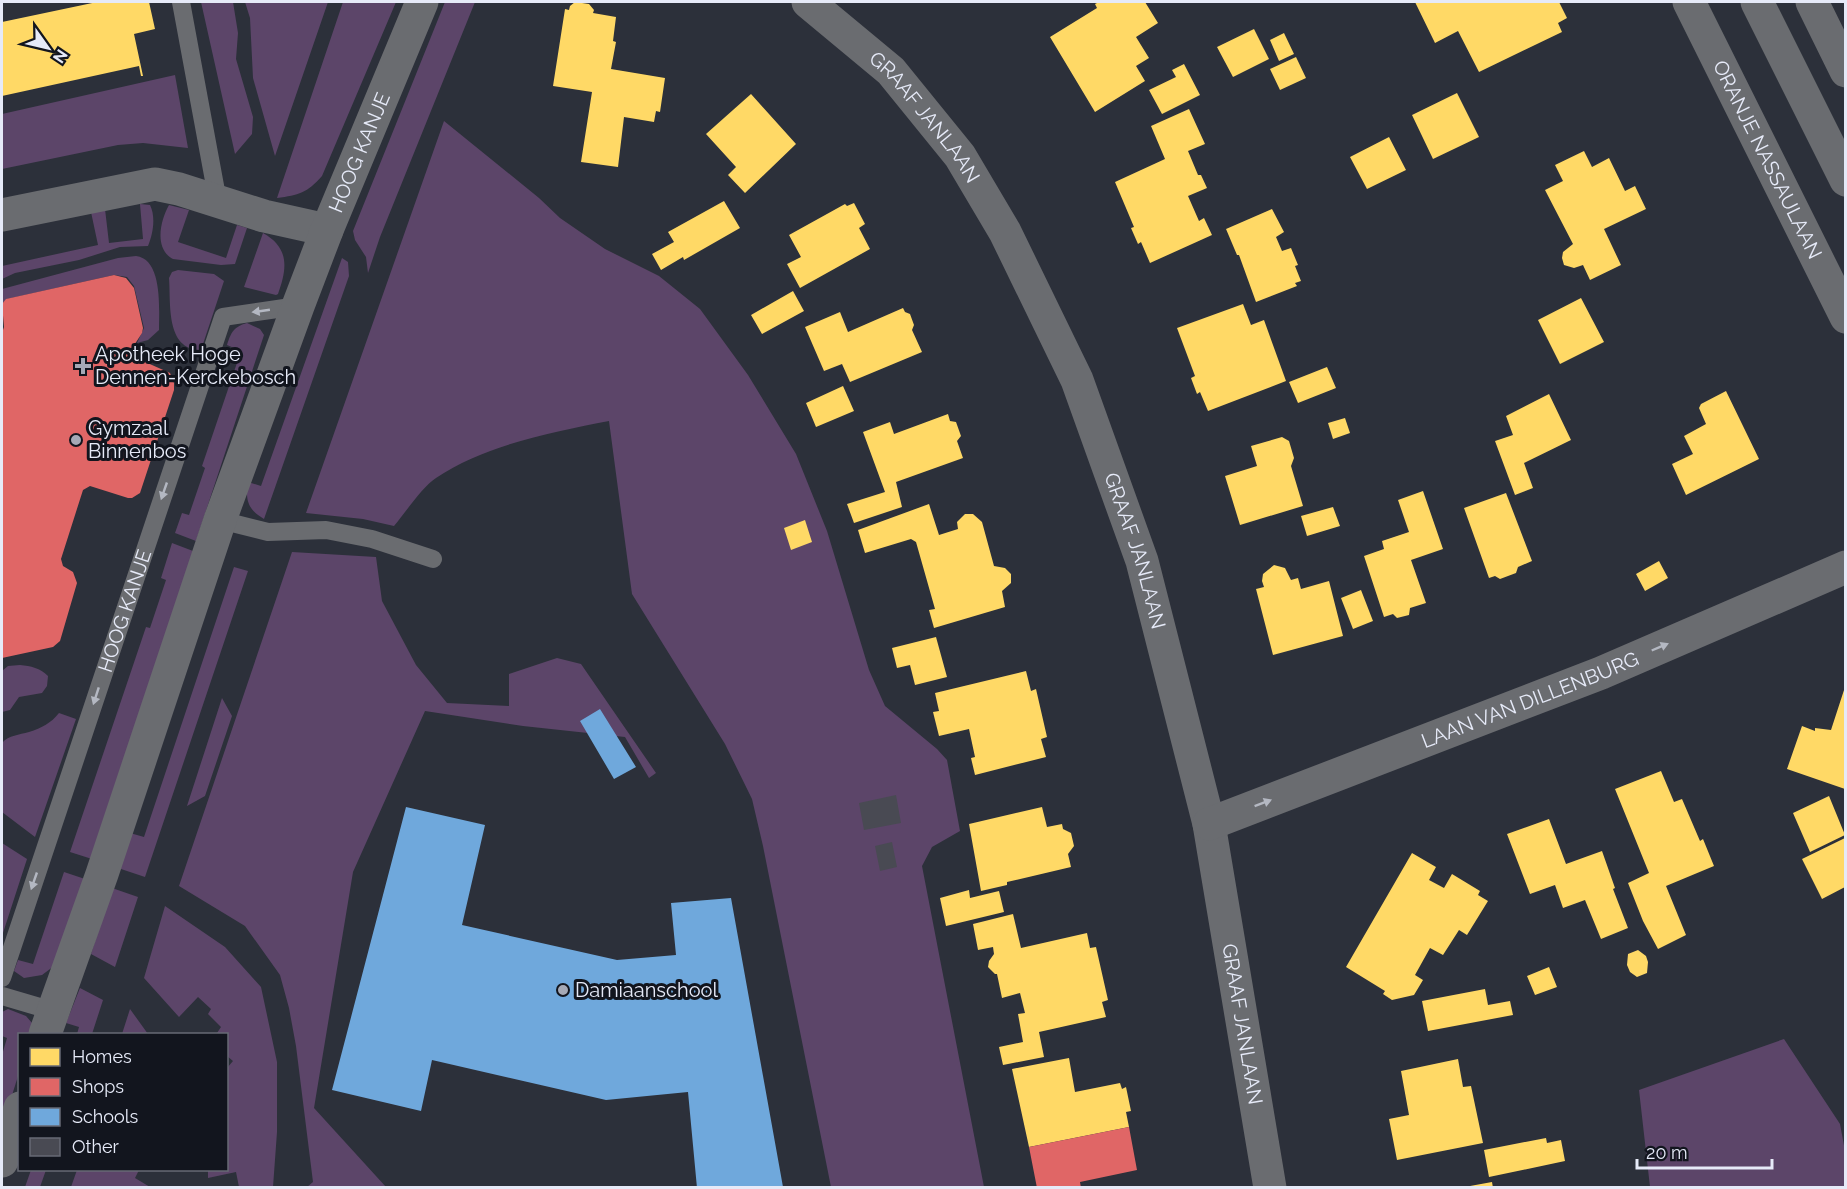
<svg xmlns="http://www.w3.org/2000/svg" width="1847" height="1189" font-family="Raleway,sans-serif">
  <rect width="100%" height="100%" fill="#2c303a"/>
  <path fill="#5c4569" d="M201,2H233L238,33L236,59L253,117L252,134L235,154Z
    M245,2H328L275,156L253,78L250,18Z
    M343,2H396L322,176C307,193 299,195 277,198Z
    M445,2H475L380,237L368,273L366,257L355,240L353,231Z
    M175,75L188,148L143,143L118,145L2,169V114Z
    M444,121L539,198L560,218L605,249L659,276L700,309L748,375L796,454L827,531L869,670L885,706L937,749L947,760L960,831L932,847L922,866L984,1187H831L763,846L752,799L725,744L632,594L609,421C553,432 485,445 436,478C423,486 405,513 394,526L363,519L306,513Z
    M140,204L150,205C156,217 153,234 148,246L120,247L79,260L15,273L2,279V266L98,245L91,212L105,209L109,243L143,239Z
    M169,205L189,210L178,242L226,258L237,225L247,228L235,264L221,265L173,259C154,249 160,221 169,205Z
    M263,233C290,248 287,269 278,294L276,295L244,287Z
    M136,256C163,259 159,310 159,330L148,340L137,343L144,328L134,286L127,277L114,275L7,299L2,304V289L118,258Z
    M342,258L348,262L349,276L264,519C248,510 245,500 248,482L261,486Z
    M178,270L214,274L224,281L201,350C165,350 171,302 169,278L172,272Z
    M247,323L260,329L264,335L196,541L175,533L182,513L189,515L205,468L202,466L241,351L227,345C231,333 233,327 247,323Z
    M172,543L193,551L92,859L70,852L146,627L150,628L166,580L161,578Z
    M292,552L376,557L382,601L416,665L447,703L509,706V674L557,658L581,664L656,773L649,778L625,737L523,726L425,711L353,872L314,1108L386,1187H307L313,1182L296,1046L289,1008L280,975L245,926L179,886Z
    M234,567L248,571L145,877L118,868L130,833L144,837Z
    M20,665C31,666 40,668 48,676L47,686L42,693L19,697L10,710L2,712V671L8,666Z
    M222,698L232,716L205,796L187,806Z
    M59,713L76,719L35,837L2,812V743C9,735 19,735 29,732C42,728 51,723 59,713Z
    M2,843L27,859L2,936Z
    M64,872L85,879L54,966L42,975L24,978L14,971L18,960L33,964Z
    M112,888L138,897L115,967L91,954Z
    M165,906L225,947L261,987L277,1062V1132L273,1187H239L236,1172L208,1178V1170H226L227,1068L233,1061L227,1056L226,1034H218L217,1033L221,1027L208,1014L211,1009L198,997L179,1017L144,978Z
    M80,988L103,1000L92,1034H77L79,1027L66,1023Z
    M8,1009L26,1016L32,1023V1034H20L19,1073L2,1127V1055L7,1038L2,1036V1012Z
    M130,1009L148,1034H122Z
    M1784,1039L1840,1124L1845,1151V1187H1650L1639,1090Z
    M31,1170H46L40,1187H25Z
    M77,1170H139L135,1178L150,1187H71Z"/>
  <path fill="#ffd966" d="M97,2H149L155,29L134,34L143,76H141L139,66L2,96V22Z
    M575,2L589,4L594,10L593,13L616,17L613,41L616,42L611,69L665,78L660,112L656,111L654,122L624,117L618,167L581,162L592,92L553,86L565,9L569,10L570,6Z
    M1099,2H1145L1158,23L1136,37L1149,58L1136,66L1145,81L1095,112L1050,37L1097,8L1095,4Z
    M1415,2H1559L1567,18L1558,23L1562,32L1479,72L1458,31L1435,43Z
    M1254,29L1269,59L1233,77L1217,47Z
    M1284,33L1294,54L1279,61L1270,40Z
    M1296,57L1306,78L1280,90L1270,69Z
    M1184,64L1200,95L1162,114L1149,90L1176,77L1172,70Z
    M1457,93L1479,137L1433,159L1412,115Z
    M751,94L796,144L745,193L728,175L736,167L706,134Z
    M1189,109L1205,144L1188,151L1198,175H1201L1207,188L1188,196L1199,221L1204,218L1212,235L1150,263L1141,242L1138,244L1131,228L1134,227L1115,182L1165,159L1151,126Z
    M1389,137L1406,170L1367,189L1350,157Z
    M1584,151L1592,167L1609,158L1625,191L1635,186L1646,209L1604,229L1621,265L1590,280L1583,265L1574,268L1564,265L1562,258L1563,252L1573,244L1545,190L1563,181L1555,165Z
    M724,201L740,228L684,260L683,257L661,270L652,254L674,242L668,232Z
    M854,203L865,224L859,228L870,249L800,288L787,264L801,257L789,235L845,204L847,206Z
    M1272,209L1284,232L1276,237L1282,251L1291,248L1298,265L1295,266L1301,281L1295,283L1297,286L1256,302L1239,255H1237L1226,229Z
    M793,291L804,311L762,334L751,315Z
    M1581,298L1604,342L1560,364L1538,320Z
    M1243,304L1251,325L1264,320L1286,381L1208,411L1200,392L1197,394L1191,378L1195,376L1177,328Z
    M903,308L905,312L910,314L914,325L912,330L922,352L850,382L842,364L824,371L805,327L840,312L848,332Z
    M1327,367L1336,388L1298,403L1289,382Z
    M843,386L854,411L816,427L806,403Z
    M1726,391L1759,459L1686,495L1672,464L1693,454L1684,436L1706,424L1699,408L1701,404Z
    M1549,394L1571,440L1524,463L1533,488L1515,495L1495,441L1513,435L1506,416Z
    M948,414L950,421L956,422L961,436L957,441L963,458L896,482L902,507L854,523L847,504L885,492L863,432L890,422L894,434Z
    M1345,418L1350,433L1333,439L1328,423Z
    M1282,437L1289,441L1294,458L1291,466L1303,506L1240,525L1225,476L1257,466L1251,446Z
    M1423,491L1443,549L1411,560L1426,603L1410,608L1409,615L1397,618L1393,614L1384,617L1364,556L1384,549L1382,541L1409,532L1398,500Z
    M1506,493L1532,561L1518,567L1516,573L1500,579L1495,576L1489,578L1464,508Z
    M929,504L939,535L958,529L957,522L965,514H973L982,522L994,566L1005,568L1011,574V583L1002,591L1005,607L934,628L929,610L935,609L916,542L911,539L865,553L858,530Z
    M1333,507L1340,526L1307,536L1301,516Z
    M805,520L812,542L791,550L784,528Z
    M1659,561L1668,578L1645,591L1636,574Z
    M1274,565L1285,568L1291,580L1298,578L1301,589L1329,581L1343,636L1273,655L1256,589L1264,587L1262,581L1263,574Z
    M1361,590L1373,621L1353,629L1341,598Z
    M936,637L947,677L915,685L910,665L897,668L892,648Z
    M1026,671L1031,691L1036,689L1047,737L1041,739L1046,757L975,775L971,758L975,757L969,729L939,736L933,712L939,711L935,693Z
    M1845,687V789L1787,769L1802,726L1815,731V728L1831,730Z
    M1661,771L1674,802L1682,799L1700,841L1703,839L1714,866L1666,886L1686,935L1658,949L1643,921L1628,883L1649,873L1615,789Z
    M1829,796L1845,835L1810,852L1793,813Z
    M1042,807L1047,827L1062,824L1063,829L1071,833L1074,846L1068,854L1071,867L1007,882V885L981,891L969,824Z
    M1549,819L1566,864L1602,851L1615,888L1613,889L1628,928L1601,939L1585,900L1563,908L1555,885L1530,894L1507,834Z
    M1845,838V887L1822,899L1802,859Z
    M1412,853L1436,867L1429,880L1444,888L1452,874L1480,891L1478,895L1488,901L1467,935L1459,930L1443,955L1430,948L1415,975L1423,980L1414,995L1392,1000L1383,994L1385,991L1346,967Z
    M969,890L970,898L999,891L1004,912L946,926L940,898Z
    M1013,914L1021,948L1087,933L1090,948L1096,947L1108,1000L1102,1002L1106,1017L1039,1032L1044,1057L1003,1065L999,1047L1023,1042L1018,1014L1025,1013L1020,993L1002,998L997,974H995L988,967L989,961L994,954L993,947L978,950L973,924Z
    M1638,950L1646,956L1648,962L1647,973L1637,977L1630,972L1627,965L1628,954Z
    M1549,967L1557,987L1535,995L1527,976Z
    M1485,989L1488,1005L1510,1001L1513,1015L1428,1031L1422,1001Z
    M1069,1058L1075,1092L1120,1083L1122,1089L1126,1087L1131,1111L1126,1112L1129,1127L1029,1147L1012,1069Z
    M1458,1059L1463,1087L1471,1086L1483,1143L1397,1160L1389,1119L1409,1115L1401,1071Z
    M1546,1138L1547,1143L1561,1140L1565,1161L1489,1177L1484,1150Z
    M1492,1182L1493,1188H1470V1186Z"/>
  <path fill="#e06666" d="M114,275L126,278L134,288L143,328L142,333L131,350L134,357L170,373L174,383V390L140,493L132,498H128L90,486L83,490L61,559L63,566L73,572L77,583L60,641L53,647L2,658V333L4,327L2,304L6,299Z
    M1129,1127L1137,1170L1080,1182L1081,1188H1037L1029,1147Z"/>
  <path fill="#6fa8dc" d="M600,709L636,767L614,779L580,721Z
    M406,807L485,825L462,925L617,960L676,955L671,903L731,898L783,1187L697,1188L688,1092L606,1100L432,1060L421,1111L332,1090Z"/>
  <path fill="#494a53" d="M896,795L901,823L864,830L859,803Z
    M892,842L897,867L880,871L875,846Z"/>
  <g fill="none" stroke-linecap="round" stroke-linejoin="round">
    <g stroke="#6a6c70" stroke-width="18">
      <path d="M181,2L218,202"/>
      <path d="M220,520L268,532L326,530L372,539L433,559"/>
      <path id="s1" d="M2,978L223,317L298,306"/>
      <path d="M2,996L53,1011"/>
    </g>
    <g stroke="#6a6c70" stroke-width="33">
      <path id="s2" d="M808,2L891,71L960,156L1005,232L1077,380L1142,561L1209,824L1270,1188"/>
      <path id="s3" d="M1689,2L1846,317"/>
      <path d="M1812,2L1846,71"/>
      <path d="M2,215L155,184L179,189L264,216L327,230"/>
      <path id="s4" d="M1209,824L1601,673L1846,567"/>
      <path id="s5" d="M45,1034L102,874L220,520L298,306L327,230L422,2"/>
      <path d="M2,1161L20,1108"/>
    </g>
    <path stroke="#6a6c70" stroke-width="33" d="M1757,2L1846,180"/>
  </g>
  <defs><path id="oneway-solid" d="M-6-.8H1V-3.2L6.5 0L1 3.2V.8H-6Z" transform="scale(1.5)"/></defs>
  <g fill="#b4b8c2">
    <use href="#oneway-solid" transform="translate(261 311) rotate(172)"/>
    <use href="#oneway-solid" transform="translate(164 491) rotate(109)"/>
    <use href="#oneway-solid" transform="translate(1660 647) rotate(-23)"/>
    <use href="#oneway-solid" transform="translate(96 696) rotate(108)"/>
    <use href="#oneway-solid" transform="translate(1263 803) rotate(-21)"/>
    <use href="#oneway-solid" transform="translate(34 881) rotate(109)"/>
  </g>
  <g fill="#a5a9b6" stroke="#12151e" stroke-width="2">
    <path d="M80 357h6v6h6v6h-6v6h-6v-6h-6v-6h6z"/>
    <circle cx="76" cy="440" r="6"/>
    <circle cx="563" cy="990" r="6"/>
  </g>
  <g text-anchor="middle" stroke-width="6" stroke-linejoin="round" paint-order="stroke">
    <g font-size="20" fill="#e6eaf8" stroke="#12151e">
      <text dy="7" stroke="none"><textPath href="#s2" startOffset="165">GRAAF JANLAAN</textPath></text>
      <text dy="7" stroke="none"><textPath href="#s5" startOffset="936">HOOG KANJE</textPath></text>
      <text dy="7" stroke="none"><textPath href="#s3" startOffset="176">ORANJE NASSAULAAN</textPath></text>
      <text dy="7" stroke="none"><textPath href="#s2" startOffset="651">GRAAF JANLAAN</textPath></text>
      <text dy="7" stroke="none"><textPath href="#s1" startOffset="387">HOOG KANJE</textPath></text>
      <text dy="7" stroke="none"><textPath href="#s4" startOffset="344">LAAN VAN DILLENBURG</textPath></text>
      <text dy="7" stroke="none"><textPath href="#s2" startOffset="1137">GRAAF JANLAAN</textPath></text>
    </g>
    <g font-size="20" fill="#e6eaf8" stroke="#12151e" text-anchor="start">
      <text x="95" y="361">Apotheek Hoge<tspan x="95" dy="23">Dennen-Kerckebosch</tspan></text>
      <text x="88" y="435">Gymzaal<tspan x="88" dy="23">Binnenbos</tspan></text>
      <text x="575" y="997">Damiaanschool</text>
    </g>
  </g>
  <rect width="1847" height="1189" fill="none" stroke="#e6eaf8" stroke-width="6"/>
  <rect x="18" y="1033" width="210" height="138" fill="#12151e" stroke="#676a75" stroke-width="1.5"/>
  <rect x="30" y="1048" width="30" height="18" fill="#ffd966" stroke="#676a75" stroke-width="1.5"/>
  <text x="72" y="1063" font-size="18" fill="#e6eaf8">Homes</text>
  <rect x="30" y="1078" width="30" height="18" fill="#e06666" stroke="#676a75" stroke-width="1.5"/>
  <text x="72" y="1093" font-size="18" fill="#e6eaf8">Shops</text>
  <rect x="30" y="1108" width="30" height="18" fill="#6fa8dc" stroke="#676a75" stroke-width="1.5"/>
  <text x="72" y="1123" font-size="18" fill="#e6eaf8">Schools</text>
  <rect x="30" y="1138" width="30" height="18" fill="#494a53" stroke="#676a75" stroke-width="1.5"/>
  <text x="72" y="1153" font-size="18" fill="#e6eaf8">Other</text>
  <g transform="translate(48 48) rotate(124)" stroke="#12151e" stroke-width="4.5" paint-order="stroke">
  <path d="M0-4.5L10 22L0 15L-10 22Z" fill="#e6eaf8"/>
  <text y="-9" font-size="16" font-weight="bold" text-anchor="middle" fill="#e6eaf8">N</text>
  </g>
  <path d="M1637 1159v9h135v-9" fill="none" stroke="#e6eaf8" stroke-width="3"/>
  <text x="1646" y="1159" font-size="18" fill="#e6eaf8" stroke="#12151e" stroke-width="4.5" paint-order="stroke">20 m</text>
</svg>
